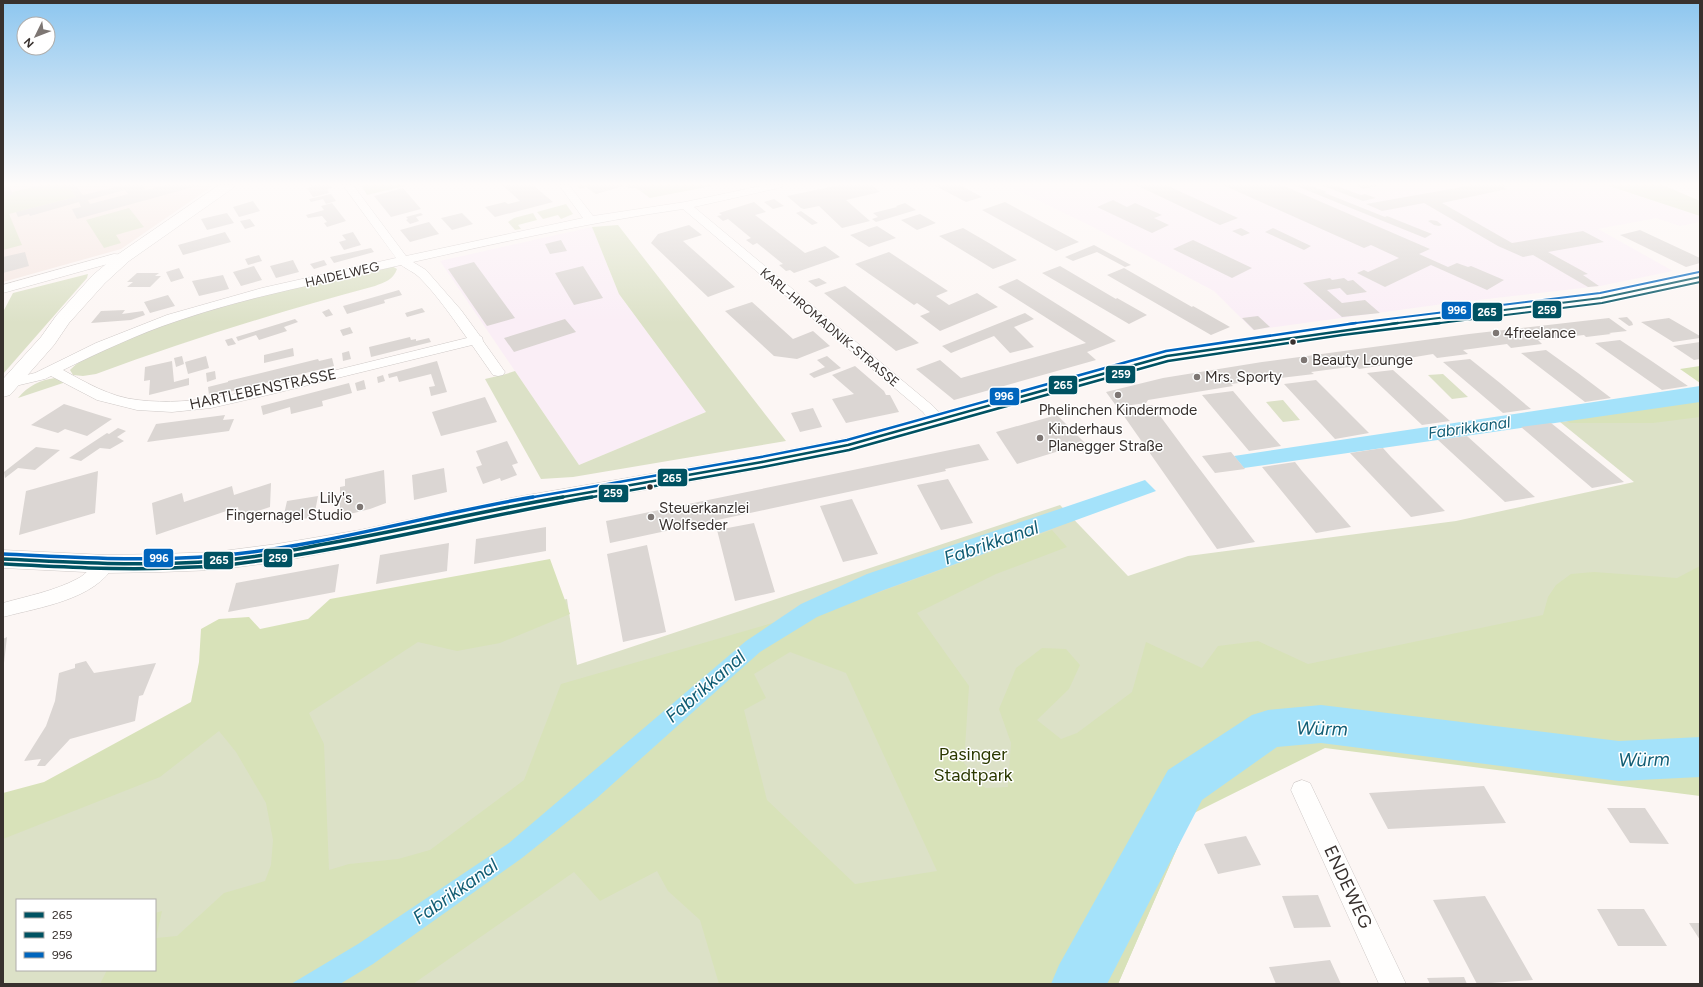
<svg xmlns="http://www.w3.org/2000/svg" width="1703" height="987" font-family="Figtree,sans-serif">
  <rect width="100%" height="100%" fill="#fcf6f4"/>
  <path fill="#f5e7e2" d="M3,185H214L121,249L3,282Z"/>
  <path fill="#faeef6" d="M1017,185H1605L1700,216V222L1680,226L1656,218L1598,229L1673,271L1600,286L1443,304L1253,330L1214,291L1091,226L1008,186Z
    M592,227L619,294L706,412L579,465L440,261Z"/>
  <path fill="#dce1c7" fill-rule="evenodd" d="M41,185H67L76,197L9,214L22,245L3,250V197L13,194L12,192Z
    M361,185H409L367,195Z
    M575,185H717L650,198L636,188H629L625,185L596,194L586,187L580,189Z
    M1606,185H1663L1700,201V216Z
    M566,204L573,214L561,219L558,215L543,219L537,212Z
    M129,208L144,227L116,235L121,243L104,248L86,220Z
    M533,213L537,220L518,225L521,229L515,230L508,222L514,218Z
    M618,225L786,441L573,477L541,479L485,379L506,374L515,371L579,465L706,412L619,294L592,227Z
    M392,266L397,269C393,280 385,282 375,286C281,311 188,340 96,374L83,376L73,375L70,370C83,356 106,348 123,341C209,305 301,287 392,266Z
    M88,274L87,278L3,374V312L13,293Z
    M1443,374L1468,397L1452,399L1428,375Z
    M55,378L66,382L18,398C28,386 40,380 55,378Z
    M1283,400L1300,420L1283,422L1266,402Z
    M1700,404V794L1310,744L1192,814L1118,984H3V809L196,748L228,671L567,599L577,665L1060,505L1128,576L1188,556L1456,521L1634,482L1560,422ZM17,900H155V970H17Z"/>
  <path fill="#d8e2b9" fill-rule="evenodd" d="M1700,366V383L1680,369Z
    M1700,388V417L1653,423H1570L1550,410Z
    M1052,530L1067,547L996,574L917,613L969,686L964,763L985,788L1008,787L1011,743L999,709L1016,668L1042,648L1066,649L1080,665L1069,689L1037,720L1061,739L1077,733L1132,692L1146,642L1202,668L1218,646L1258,641L1308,664L1543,615L1548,597L1556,585L1571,574L1594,572L1677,578L1700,566V796L1325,748L1192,814L1118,984H719L700,920L668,891L657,871L600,901L574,872L413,984H100L107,970H155V913L162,911L156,938L177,936L224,893L265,881L271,865L273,840L266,803L236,752L219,731L160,777L3,839V793L44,782L191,702L199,662L201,629L219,619L249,617L260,629L308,619L330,599L550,559L570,614L500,643L457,651L418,642L309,713L324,744L329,870L349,864L398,859L430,850L524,780L561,684L877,593ZM790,652L846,673L937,871L855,884L767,800L744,710L766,698L754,674Z"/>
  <path fill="#a4e2fa" d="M1700,386V402L1244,468L1234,456Z
    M1145,480L1156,491L881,591L817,617L760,652L597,798L522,858L373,964L340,984H291L358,944L509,843L746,641L801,604L867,574Z"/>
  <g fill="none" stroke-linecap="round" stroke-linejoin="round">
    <path fill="#a4e2fa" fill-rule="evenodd" d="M1321,705L1619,741L1700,737V777L1619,781L1321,743L1277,747L1202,800L1107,984H1051L1059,965L1168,770L1252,715L1268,710Z"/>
  </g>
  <path fill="#dbd6d3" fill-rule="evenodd" d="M3,185H8L13,194L3,197Z
    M67,185H75L83,195L124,185H142L146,190L165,185H201L77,219L72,209L81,207L79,202L30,216L29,214L18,217L16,212L76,197ZM125,190L128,194L90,204L88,200Z
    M310,185H330L332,188L327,189L329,193L313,197L307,188L312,187Z
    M502,185H533L553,202L495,217L485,207L505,202L508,204L520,201Z
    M594,185H648L653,188L641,191L636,188H629L625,185L596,194L586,187Z
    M840,185H872L880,192L846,200L870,221L842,228L819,206L804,209L801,208L787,196Z
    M934,185H960L982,197L966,202Z
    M1136,185H1166L1238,218L1220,225Z
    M1223,185H1282L1430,249L1419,254L1448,267L1457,263L1468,267L1471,266L1504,280L1487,290L1431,265L1385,287L1357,273L1364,270L1368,272L1399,258L1371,245L1364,248Z
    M1294,185H1309L1327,192L1325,193L1385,217L1387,216L1432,234L1425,238Z
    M1321,185H1334L1361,195L1365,194L1376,198L1363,201Z
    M1356,185H1379L1363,189Z
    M1473,185H1505L1508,186L1503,187L1507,189L1442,203L1512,243L1583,231L1604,242L1548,252L1588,274L1583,275L1599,286L1588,287L1533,255L1523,257L1498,246L1424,203L1382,211L1366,204Z
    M403,188L421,209L391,217L374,196Z
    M331,194L336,201L326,204L323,199L311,202L309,199Z
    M774,199L784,206L773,209L764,202Z
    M1113,200L1127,207L1135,203L1162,215L1154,218L1169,225L1152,233L1097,207Z
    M253,201L260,211L239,217L233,207Z
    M754,202L766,212L755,215L805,253L825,246L840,257L794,273L790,270L786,271L779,265L783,264L778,260L757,243L753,245L746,240L751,238L728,219L723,221L717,216L722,215L719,213Z
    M1005,202L1055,229L1079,242L1056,251L982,210Z
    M332,203L346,221L327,227L324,223L327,222L322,216L308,218L306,215L324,210L321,206Z
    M905,203L916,210L876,222L872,219L878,217L873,213L897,207L896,206Z
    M801,211L818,223L812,225L796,213Z
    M227,213L234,223L207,230L201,219Z
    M421,213L423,215L416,217L419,221L410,224L406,220L408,219L406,217Z
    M462,213L473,224L452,230L441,218Z
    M920,214L936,223L917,230L901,220Z
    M250,219L255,226L245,229L240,221Z
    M1431,220L1437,221L1442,225L1439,226L1434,225L1428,221Z
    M429,222L439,234L410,242L400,230Z
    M689,225L702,235L683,241L735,287L708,297L651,243L658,234Z
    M877,226L896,238L869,247L850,235Z
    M963,228L989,243L1017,260L993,269L939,236Z
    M1241,228L1250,233L1242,236L1232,231Z
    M1273,228L1311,246L1304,250L1265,232Z
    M1640,230L1700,258V263L1686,267L1620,235Z
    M225,232L231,242L183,255L178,245Z
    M353,232L361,245L344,250L339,242L346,240L342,235Z
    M561,240L567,251L550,254L545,244Z
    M1193,240L1252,268L1232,278L1173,249Z
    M1094,245L1131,265L1125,267L1097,252L1073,261L1065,257Z
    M371,248L374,252L334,263L330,257Z
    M25,252L29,266L3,273V257Z
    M889,252L948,291L936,296L949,305L977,293L998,307L940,331L920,316L930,312L917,303L914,305L855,264Z
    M259,255L262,261L248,265L245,259Z
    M293,260L299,272L276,278L270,266Z
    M324,260L327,265L314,269L310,264Z
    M474,262L515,318L487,326L448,269Z
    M254,266L262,280L241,286L233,272Z
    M583,266L603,298L574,305L555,273Z
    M1060,266L1116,299L1117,298L1147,315L1129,324L1042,273Z
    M179,268L184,278L171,282L166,272Z
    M1124,268L1192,307L1193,306L1230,327L1211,335L1107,275Z
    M137,273H159L155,276H161L150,287H127L133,282H127Z
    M223,275L229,289L199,296L192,281Z
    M819,278L827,283L816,287L808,281Z
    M1330,278L1332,280L1344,278L1348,281L1353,280L1367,292L1347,295L1340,288L1327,290L1342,303L1365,300L1380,313L1342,317L1303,283Z
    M1017,279L1116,341L1087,352L1096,360L954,400L916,369L940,360L961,378L1086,343L998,287Z
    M845,286L919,343L896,351L824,293Z
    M399,290L402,295L384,300L385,303L347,314L343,306Z
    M168,295L175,306L150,313L144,302Z
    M752,302L793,339L813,331L830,346L797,359L774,356L725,311Z
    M422,308L425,312L407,317L405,313Z
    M329,309L333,315L326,317L322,312Z
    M125,310L122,314L143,311L145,315L131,320L91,323L101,311Z
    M1025,313L1034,319L1014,327L1034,347L1010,353L994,336L951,353L942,346Z
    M1258,316L1270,327L1254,330L1242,318Z
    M1627,317L1632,322L1633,325L1629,326L1618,318Z
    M1609,318L1627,331L1609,333L1611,334L1586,337L1584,335L1538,340L1542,344L1511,348L1507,344L1463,350L1468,354L1437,358L1433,354L1403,359L1387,361L1391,364L1359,369L1356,366L1311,372L1314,374L1231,384L1233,386L1148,400L1146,403L1117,407L1106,392L1163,378L1262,362L1469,334Z
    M1669,318L1700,336V338L1673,342L1641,322Z
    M295,319L298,322L284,327L287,331L259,340L256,335L238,341L236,337Z
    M565,319L576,332L514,352L504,338Z
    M350,327L353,333L343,336L340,330Z
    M410,337L411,340L416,339V341L429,338L431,342L371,357L369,347Z
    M232,338L236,344L228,346L225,340Z
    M1620,340L1653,362L1688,386L1662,390L1595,343Z
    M1700,342V359L1694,360L1673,346Z
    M293,348L294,356L264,363V355Z
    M1546,350L1578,373L1611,398L1585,402L1521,353Z
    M349,351L351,359L343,361L342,353Z
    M182,356L184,364L176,367L174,358Z
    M206,356L209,368L188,374L185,362Z
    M827,356L841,368L814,378L809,374L825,367L817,360Z
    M332,358L334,366L229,392V390L209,395L208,387L228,382V381L318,359L319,361Z
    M1470,359L1500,383L1531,409L1503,413L1443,362Z
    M172,361L174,382L189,378V385L149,395L150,380L144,381L145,367Z
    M437,361L447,392L431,396L429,387L435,386L431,374L399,382L397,376L389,378L388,374Z
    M855,366L884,391L886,395H890L899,412L846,423L832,399L854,394L832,375Z
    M1393,370L1421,395L1450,421L1422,425L1367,373Z
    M215,371L216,379L207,382L206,373Z
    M383,375L385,381L378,383L377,377Z
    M364,380L366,389L357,391L355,383Z
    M1316,380L1369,433L1335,439L1284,384Z
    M349,383L352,393L322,401L323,406L291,414L290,407L263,415L261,406Z
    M1233,391L1256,418L1281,446L1249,451L1202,395Z
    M485,397L497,422L441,436L432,412Z
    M64,404L99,415L112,419L87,436L65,429L58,433L31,425Z
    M1152,405L1192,459L1255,542L1217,549L1119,409Z
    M813,408L822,427L800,432L791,413Z
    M225,415L223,420L234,419L229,431L147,442L156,424Z
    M1057,415L1085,443L1017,464L996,432Z
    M1551,423L1561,431L1624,482L1592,488L1521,427Z
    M118,428L126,431L117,437L124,441L110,449L100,448L81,461L69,458L107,433L109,434Z
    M1467,436L1518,482L1535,497L1505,502L1438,440Z
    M507,441L518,463L512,465L517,475L501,481L500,478L483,484L476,467L482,465L476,451Z
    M979,444L989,460L945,469L946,471L610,543L606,521Z
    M36,447L60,450L35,470L18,468L5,478L4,472Z
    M1383,448L1391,457L1445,511L1411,517L1350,453Z
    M1231,452L1245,469L1215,473L1202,456Z
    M1295,462L1302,471L1351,527L1316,533L1262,467Z
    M444,468L447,492L414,500L412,475Z
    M384,470L386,503L370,509L354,513L340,514V487L345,486V479Z
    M98,471L95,513L19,535L26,491Z
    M948,479L973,523L941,530L917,485Z
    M271,483L270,507L240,517L238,507L156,535L152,503L182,493L184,502L232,486L234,495Z
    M318,496L314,517L282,523L287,501Z
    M852,499L878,554L843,562L820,506Z
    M754,523L775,592L735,601L717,530Z
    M546,527V551L474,564L476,539Z
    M449,543L447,571L376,584L380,555Z
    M647,545L666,632L623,642L607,554Z
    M339,564L335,592L228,612L236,583Z
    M7,637L4,663H3V639Z
    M86,661L94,673L156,663L143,695L139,696L135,721L70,739L45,766H37L41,759L24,761L46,726L55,701L59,673L75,668V664Z
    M1484,786L1506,823L1388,829L1369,793Z
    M1607,808H1645L1669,844L1630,843Z
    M1246,836L1261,865L1218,874L1204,844Z
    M1318,895L1331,927L1294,928L1282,896Z
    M1485,896L1533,980L1477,984L1433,900Z
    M1597,909H1644L1667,946H1618Z
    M1689,923H1700V940Z
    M1330,960L1341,984H1276L1269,967Z
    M1464,977L1467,984H1430L1427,978Z"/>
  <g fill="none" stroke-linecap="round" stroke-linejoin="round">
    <g stroke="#cfc9c7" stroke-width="1">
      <path id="street" d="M343,185H353L406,256L583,218L559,185H569L593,216L685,202L765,185H783L782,187L778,188L694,207L933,406L946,420L943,423C933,426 929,420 923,412L683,209C592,222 502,242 413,262L426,270L461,310L480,336L482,337L483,341L505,372L503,375L498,376L493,375L472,345L272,394L211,408L172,412L137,410L97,400L51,376L45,379L11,387L6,386L4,383L6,380L35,373L96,343L167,315L262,288L396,258ZM401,265C406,269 414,272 419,277C437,295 452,317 467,338C414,351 361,364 308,377C253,390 196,407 138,400C110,397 87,383 63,370C100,352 138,334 177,321C250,296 326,282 401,265Z
        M114,254L127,255L129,258L127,261L115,262L3,293V285Z
        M106,557L113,559L115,564C95,600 40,607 3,617V603C28,596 54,591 77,579C88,574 94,561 106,557Z
        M1302,780L1310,783L1406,984H1379L1291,790L1294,783Z"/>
    </g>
    <g stroke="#cfc9c7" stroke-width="1">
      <path id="secondary" d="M219,185H235L233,188L129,261L105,283L69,323L54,345L10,395L3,397V379L41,337L56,316L93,275L117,255Z
        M1700,272V282L1601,303L1341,335L1169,361L848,452L762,469L516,513L360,546L277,562L215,570L161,572L106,573L3,568V550L106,555L161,554L215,552L277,544L360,530L516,497L762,455L847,438L1167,350L1341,325L1601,293Z"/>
    </g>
    <use href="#street" fill="#fffefd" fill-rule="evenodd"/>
    <use href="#secondary" fill="#fffefd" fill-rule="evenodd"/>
    <g stroke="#fff" stroke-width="4">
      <path id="bus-1-far2" d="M1390,324L1601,298L1700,277"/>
    </g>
    <g stroke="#fff" stroke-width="5">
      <path id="bus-1-far1" d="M557,498L762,462L848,445L1167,356L1398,323"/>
    </g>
    <g stroke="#fff" stroke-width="6">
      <path id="bus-1" d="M3,559C73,562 144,567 215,561C250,558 285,552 319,545C401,531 481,511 563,497"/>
    </g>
    <g stroke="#fff" stroke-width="4">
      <path id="bus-2-far2" d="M1432,324L1602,303L1700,282"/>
    </g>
    <g stroke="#fff" stroke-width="5">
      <path id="bus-2-far1" d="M587,498L763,467L849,450L1168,361L1342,335L1440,323"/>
    </g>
    <g stroke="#fff" stroke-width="6">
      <path id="bus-2" d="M3,564C60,567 116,570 172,568C187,567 203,567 218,566C344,552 467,519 592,497"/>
    </g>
    <g stroke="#fff" stroke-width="4">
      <path id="bus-3-far2" d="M1348,324L1600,293L1699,272"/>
    </g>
    <g stroke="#fff" stroke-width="5">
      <path id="bus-3-far1" d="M528,498L761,457L847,440L1166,351L1356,323"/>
    </g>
    <g stroke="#fff" stroke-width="6">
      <path id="bus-3" d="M3,554C73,557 144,562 215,556C322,547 427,515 533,497"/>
    </g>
    <use href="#bus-1-far2" stroke="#005262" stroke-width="2"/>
    <use href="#bus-1-far1" stroke="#005262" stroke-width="2.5"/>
    <use href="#bus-1" stroke="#005262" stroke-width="3.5"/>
    <use href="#bus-2-far2" stroke="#005262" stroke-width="2"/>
    <use href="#bus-2-far1" stroke="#005262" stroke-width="2.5"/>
    <use href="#bus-2" stroke="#005262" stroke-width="3.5"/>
    <use href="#bus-3-far2" stroke="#0065bd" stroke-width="2"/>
    <use href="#bus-3-far1" stroke="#0065bd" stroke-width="2.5"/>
    <use href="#bus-3" stroke="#0065bd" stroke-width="3.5"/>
  </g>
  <linearGradient id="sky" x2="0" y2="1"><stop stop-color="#8dc6ef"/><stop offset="0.57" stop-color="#fefbfa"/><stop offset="1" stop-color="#fefbfa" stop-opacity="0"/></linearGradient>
  <rect width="1703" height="323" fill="url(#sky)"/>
  <g fill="#7d7673" stroke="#fff" stroke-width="1.5">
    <circle cx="1496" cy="333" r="4"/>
    <circle cx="1304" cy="360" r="4"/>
    <circle cx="1197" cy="377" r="4"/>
    <circle cx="1118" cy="395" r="4"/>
    <circle cx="1040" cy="438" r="4"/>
    <circle cx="360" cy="507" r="4"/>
    <circle cx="651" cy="517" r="4"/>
  </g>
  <g fill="#38312e" stroke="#fff" stroke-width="1.5">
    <circle cx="1293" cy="342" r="3.5"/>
    <circle cx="650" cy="487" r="3.5"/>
  </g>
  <g text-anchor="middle" stroke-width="3" stroke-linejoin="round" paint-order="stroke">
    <g font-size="13" fill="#38312e" stroke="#fff">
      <text transform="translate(342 274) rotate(-13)" y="5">HAIDELWEG</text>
      <text transform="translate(830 327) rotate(40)" y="5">KARL-HROMADNIK-STRASSE</text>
    </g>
    <g font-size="15" fill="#38312e" stroke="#fff" text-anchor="start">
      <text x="1504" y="338">4freelance</text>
      <text x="1312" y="365">Beauty Lounge</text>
      <text x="1205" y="382">Mrs. Sporty</text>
      <text x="1118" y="415" text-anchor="middle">Phelinchen Kindermode</text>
      <text x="1048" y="434">Kinderhaus<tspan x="1048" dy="17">Planegger Straße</tspan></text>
      <text x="352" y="503" text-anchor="end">Lily's<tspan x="352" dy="17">Fingernagel Studio</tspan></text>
      <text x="659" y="513">Steuerkanzlei<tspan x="659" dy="17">Wolfseder</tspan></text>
    </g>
    <g font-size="15" fill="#38312e" stroke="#fff">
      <text transform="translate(263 389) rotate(-12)" y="5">HARTLEBENSTRASSE</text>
    </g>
    <g font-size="16" font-style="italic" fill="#125d74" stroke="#fff">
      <text transform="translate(1469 427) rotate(-8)" y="6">Fabrikkanal</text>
    </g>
    <g font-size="18" fill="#2c3901" stroke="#fff">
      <text x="973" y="760">Pasinger<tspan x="973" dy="21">Stadtpark</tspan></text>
    </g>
    <g font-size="18" fill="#38312e" stroke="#fff">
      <text transform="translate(1348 887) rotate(65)" y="6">ENDEWEG</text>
    </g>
    <g font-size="19" font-style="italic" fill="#125d74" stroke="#fff">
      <text transform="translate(991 542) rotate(-19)" y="7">Fabrikkanal</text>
      <text transform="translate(705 686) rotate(-41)" y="7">Fabrikkanal</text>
      <text transform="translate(1322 728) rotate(1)" y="7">Würm</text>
      <text transform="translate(1644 759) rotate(-1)" y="7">Würm</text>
      <text transform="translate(455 891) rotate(-35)" y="7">Fabrikkanal</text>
    </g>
  </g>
  <g stroke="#fff" stroke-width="1.5">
    <rect x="1532" y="300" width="30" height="19" rx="4" fill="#005262"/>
    <rect x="1441" y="301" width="31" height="19" rx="4" fill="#0065bd"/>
    <rect x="1472" y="302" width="31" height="20" rx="4" fill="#005262"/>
    <rect x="1105" y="365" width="31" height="19" rx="4" fill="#005262"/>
    <rect x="1048" y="375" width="30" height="20" rx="4" fill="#005262"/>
    <rect x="989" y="387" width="31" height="19" rx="4" fill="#0065bd"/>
    <rect x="657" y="468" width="31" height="19" rx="4" fill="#005262"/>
    <rect x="598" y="484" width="31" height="19" rx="4" fill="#005262"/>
    <rect x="263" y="548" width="30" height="20" rx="4" fill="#005262"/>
    <rect x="143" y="548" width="31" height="20" rx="4" fill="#0065bd"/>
    <rect x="203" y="551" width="31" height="19" rx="4" fill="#005262"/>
  </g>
  <g font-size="11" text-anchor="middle" font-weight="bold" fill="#fff">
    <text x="1547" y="314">259</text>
    <text x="1457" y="314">996</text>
    <text x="1487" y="316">265</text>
    <text x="1121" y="378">259</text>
    <text x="1063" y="389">265</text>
    <text x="1004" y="400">996</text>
    <text x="672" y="482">265</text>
    <text x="613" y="497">259</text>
    <text x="278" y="562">259</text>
    <text x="159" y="562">996</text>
    <text x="219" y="564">265</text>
  </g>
  <rect width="1703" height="987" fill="none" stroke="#38312e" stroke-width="8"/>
  <rect x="16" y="899" width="140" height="72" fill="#ffffff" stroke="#afadab"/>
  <rect x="24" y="912" width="20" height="6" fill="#005262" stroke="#afadab"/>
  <text x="52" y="919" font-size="12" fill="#38312e">265</text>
  <rect x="24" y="932" width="20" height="6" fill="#005262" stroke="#afadab"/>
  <text x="52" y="939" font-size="12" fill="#38312e">259</text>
  <rect x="24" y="952" width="20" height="6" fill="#0065bd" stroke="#afadab"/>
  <text x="52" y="959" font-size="12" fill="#38312e">996</text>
  <g transform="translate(36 36) rotate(227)"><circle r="19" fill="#ffffff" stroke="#afadab"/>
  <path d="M0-3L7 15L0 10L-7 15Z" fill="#7d7673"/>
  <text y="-6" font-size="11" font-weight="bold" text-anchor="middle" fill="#38312e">N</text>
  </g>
</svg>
